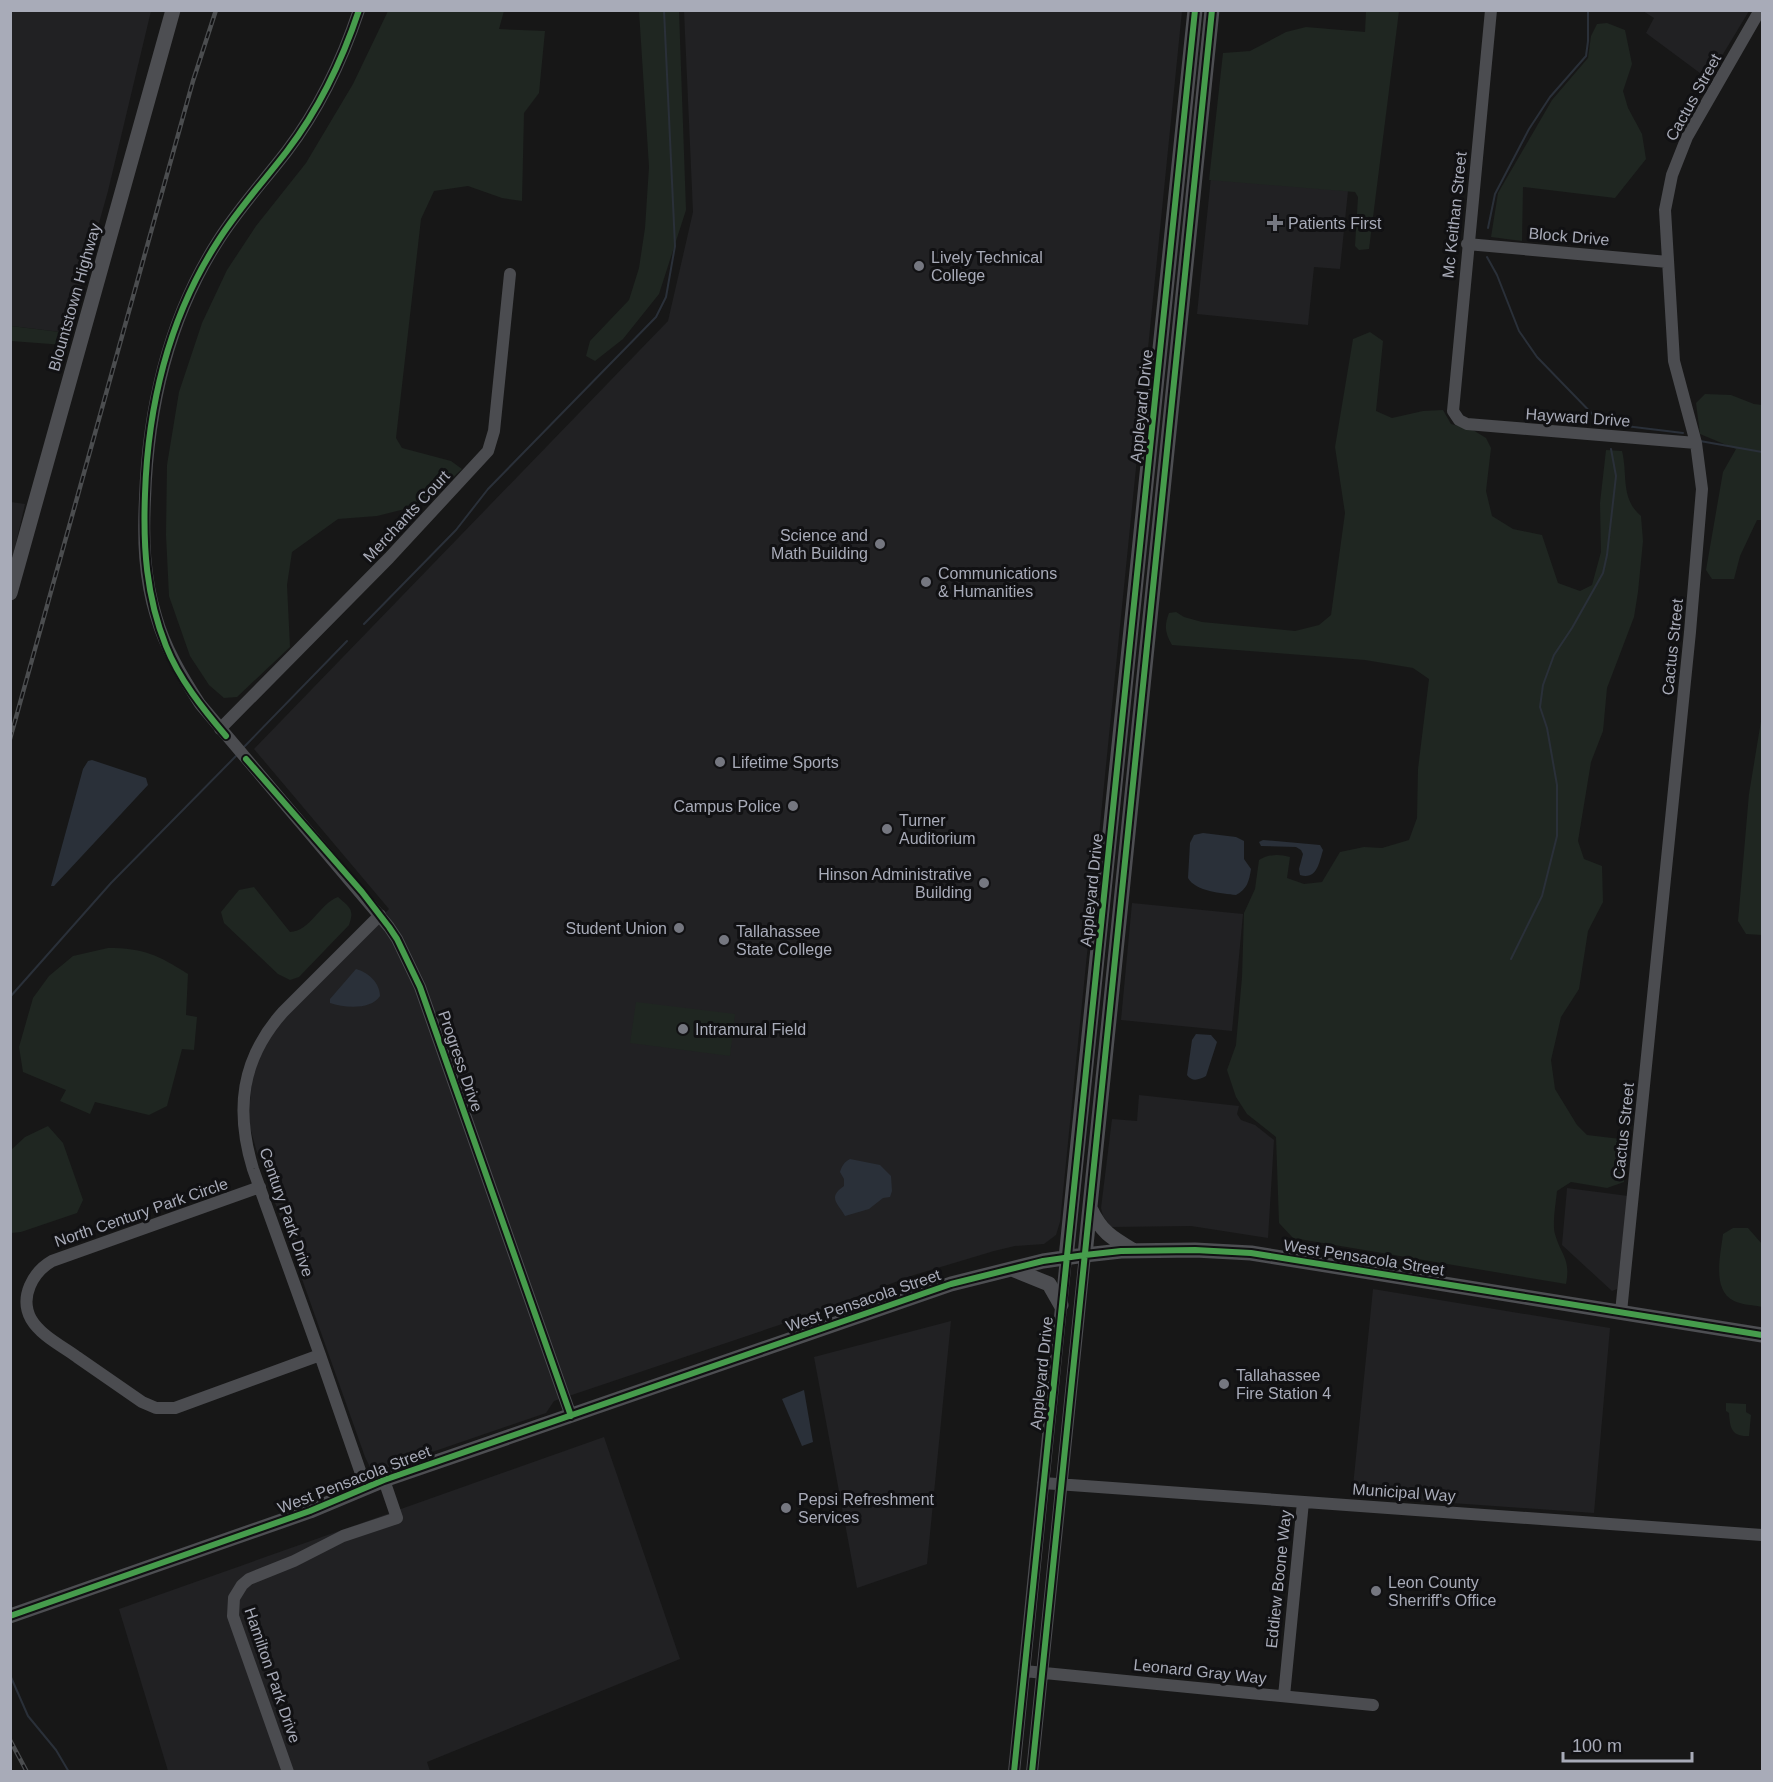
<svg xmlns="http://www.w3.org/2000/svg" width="1773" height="1782" font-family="Helvetica,sans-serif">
  <rect width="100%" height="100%" fill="#171717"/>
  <path fill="#212123" d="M11,11H151L108,191L68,333L11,326Z
    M684,11H1182L1060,1222L1056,1235L1044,1244L1015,1246L994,1251L914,1275L794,1320L554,1401L546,1413L377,1471L371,1469L365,1457L256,1149L250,1127V1102L252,1081L259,1057L277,1024L389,909L254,749L668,321L693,212Z
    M1643,11H1749L1708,79L1646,33L1654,18Z
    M1211,177L1348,191L1340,269L1314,267L1308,325L1197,314Z
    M11,502L25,504L11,565Z
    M1132,903L1243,914L1232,1031L1121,1020Z
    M1139,1095L1239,1106L1237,1114L1241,1120L1255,1125L1274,1140L1268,1238L1191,1226L1111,1227L1103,1216L1101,1208L1112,1119L1137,1121Z
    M1567,1188L1628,1196L1617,1289L1612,1291L1562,1245Z
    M1373,1289L1610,1328L1594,1513L1352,1496Z
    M951,1321L927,1564L857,1588L814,1357Z
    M604,1437L680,1659L427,1762L430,1771H168L119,1609Z"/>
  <path fill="#1f2621" d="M388,11H504L499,29L545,31L539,93L524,113L522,201L502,198L468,186L434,191L421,219L396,438L402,448L451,461L462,469L425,504L377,516L338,519L292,552L287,585L290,647L237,697L224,698L209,685L190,656L169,596L166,535L167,465L179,392L202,323L227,270L256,226L306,163L353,84Z
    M639,11H679L686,210L659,294L623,339L595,361L586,356L590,341L629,300L639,268L645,228L649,167Z
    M1366,11H1399L1369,249L1359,250L1355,246L1358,197L1355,192L1209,180L1223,53L1250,51L1286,32L1306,27L1365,32Z
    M1607,23L1625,30L1632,64L1623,91L1628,108L1642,134L1646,159L1615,198L1523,187L1522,241L1491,237L1498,193L1552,100L1588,58L1591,36L1597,24Z
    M11,326L68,333L64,345L11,341Z
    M1370,332L1383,341L1376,411L1392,418L1423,411L1443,410L1451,424L1473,430L1486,438L1491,448L1486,491L1492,516L1513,529L1542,535L1558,583L1580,591L1592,585L1601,552L1600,503L1606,450L1622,451C1628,475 1620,498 1641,516L1643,541L1638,592L1634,617L1607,688L1603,731L1591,762L1578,841L1584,859L1602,866L1603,902L1588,931L1579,989L1561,1017L1551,1060L1555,1089L1577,1125L1587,1135L1629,1140L1624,1182L1607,1188L1571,1182L1557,1191C1556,1202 1552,1224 1555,1234C1561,1256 1571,1258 1566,1284L1293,1238L1279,1223L1276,1137L1247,1114L1236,1097L1227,1070L1236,1045L1242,977L1244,913L1255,889L1259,860C1269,854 1279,854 1290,857L1287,878L1304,884L1322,882L1340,852L1364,847L1382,848L1409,840L1417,818L1418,769L1429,679L1413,668L1365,660L1172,645C1165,633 1164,626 1169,613L1176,612L1184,617L1202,622L1295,631L1319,625L1331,615L1345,513L1335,447L1353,339Z
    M1705,394L1731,395L1754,404L1762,405V520H1757L1740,556L1734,579H1712L1706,570L1723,472L1736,449L1700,434L1696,403Z
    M1762,715V935L1746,934L1738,921L1749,794Z
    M254,887L290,932C311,931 319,904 338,897C349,907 355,909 349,925L299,977L290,980L278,974L224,923L221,912L239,890Z
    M108,948C144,948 158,955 188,974L186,1015L197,1017L194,1050L182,1049L167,1106L149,1115L95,1102L90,1114L60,1101L66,1090L23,1072L19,1047L33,998L49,976L73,956Z
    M636,1002L735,1014L730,1056L630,1043Z
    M48,1126L63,1143L83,1200L77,1213L21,1232L11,1233V1150L25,1137Z
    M1733,1228H1748L1762,1244V1307C1754,1305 1742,1305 1734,1301C1711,1290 1721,1253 1723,1234Z
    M1726,1403L1746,1404V1412L1751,1415L1749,1436C1731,1437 1730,1427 1729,1413L1726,1411Z"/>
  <path fill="#2a3039" d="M92,760L146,778L148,785L54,886H51L83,769L88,761Z
    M1203,833L1236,837L1244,841V859L1251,869C1249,882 1247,889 1236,895C1222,893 1196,892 1188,878L1190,843L1194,835Z
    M1263,840L1320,845L1323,850C1319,863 1317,880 1300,875L1299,869L1303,854L1301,850L1296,847L1261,846L1259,842Z
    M356,969C368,972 380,983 380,996C371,1010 345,1008 330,1003V999Z
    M1196,1034L1211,1035L1217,1042L1206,1076C1199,1080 1192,1082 1187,1075L1192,1040Z
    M850,1159L880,1165L891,1176L892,1191L890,1197L883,1198L869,1209L845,1216C838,1203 827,1198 844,1186V1179L840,1172C842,1166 844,1162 850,1159Z
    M804,1390L813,1442L802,1446L782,1399Z"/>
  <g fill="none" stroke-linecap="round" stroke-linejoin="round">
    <path stroke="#2a3039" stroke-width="2" d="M1488,228L1495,194L1529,129L1550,97L1586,56L1588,41V10
      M1487,257L1497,275L1519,331L1537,357L1601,423L1683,433
      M1700,441L1762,452
      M364,624L456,530L488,489L656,317L666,297L675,246L664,10
      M242,749L347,641
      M1511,959L1542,896L1557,836V785L1547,728L1540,707L1543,685L1554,655L1572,628L1603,573L1607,555L1616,476L1611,449
      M10,997L111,883L236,756
      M10,1675L28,1716L56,1750L69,1772"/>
    <path stroke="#4b4c50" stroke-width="12" d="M359,10C342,61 319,109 287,151C264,181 238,209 218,241C168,319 148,408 145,499C143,538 144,577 156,616C165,648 182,676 200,704L389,927L397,939L420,987L571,1416
      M1491,10L1453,411L1459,420L1467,424L1696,443
      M1467,244L1668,262
      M220,729L389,558L488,451L494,431L510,274
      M260,1187L52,1261C33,1272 19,1297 31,1319C41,1336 62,1346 77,1357C99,1372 120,1387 142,1402L156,1408H175L320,1355
      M1621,1312L1690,632L1702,489L1696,443L1674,361L1665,210L1672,175L1687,137L1760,10
      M1043,1483L1762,1535
      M366,1488L320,1355L253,1169C235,1110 241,1059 283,1012L380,915
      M1024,1671L1373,1705
      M1284,1696L1303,1502
      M288,1772L233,1616L234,1598L242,1585L249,1579L294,1561L343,1536L397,1518L384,1480
      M1014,1772L1066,1258
      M1032,1772L1085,1255"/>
    <path stroke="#4d4e52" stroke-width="15" d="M10,593L173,10
      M1090,1208C1101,1232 1112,1238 1134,1251
      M1085,1255L1212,10
      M1066,1258L1195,10
      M1012,1269L1049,1284L1061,1305
      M10,1616L310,1511L384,1480L951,1284L1043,1261L1085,1255L1121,1251L1195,1250L1251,1253L1762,1335"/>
    <g stroke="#4b4d4f" stroke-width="4.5">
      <path id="rail" d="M10,739L193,81L216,10
        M10,1740L27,1772"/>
    </g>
    <use href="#rail" stroke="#111113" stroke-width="2" stroke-dasharray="7" stroke-linecap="butt"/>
    <g stroke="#111113" stroke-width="10">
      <path id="cycleway" d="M226,736C203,709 179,679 166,646C146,596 143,547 145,494C148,405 169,317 218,241C238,209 264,181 287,151C319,109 342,61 359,10
        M246,759L362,892L389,927L397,939L420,987L571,1416
        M10,1616L310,1511L384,1480L951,1284L1043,1261L1085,1255L1121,1251L1195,1250L1251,1253L1762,1335
        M1014,1772L1195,10
        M1032,1772L1212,10"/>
    </g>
    <use href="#cycleway" stroke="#469c4c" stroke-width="6"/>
  </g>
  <g fill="#757780" stroke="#111113" stroke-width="2">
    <path d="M1272 214h6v6h6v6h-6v6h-6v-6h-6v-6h6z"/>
    <circle cx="919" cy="266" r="6"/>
    <circle cx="880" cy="544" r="6"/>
    <circle cx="926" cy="582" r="6"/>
    <circle cx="720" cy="762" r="6"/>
    <circle cx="793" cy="806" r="6"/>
    <circle cx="887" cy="829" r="6"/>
    <circle cx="984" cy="883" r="6"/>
    <circle cx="679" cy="928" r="6"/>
    <circle cx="724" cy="940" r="6"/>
    <circle cx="683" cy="1029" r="6"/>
    <circle cx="1224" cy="1384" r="6"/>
    <circle cx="786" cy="1508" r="6"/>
    <circle cx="1376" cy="1591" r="6"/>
  </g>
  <g text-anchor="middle" stroke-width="6" stroke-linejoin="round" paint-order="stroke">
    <g font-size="16" fill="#a8abb8" stroke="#111113">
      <text transform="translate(1693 97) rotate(-61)" y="6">Cactus Street</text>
      <text transform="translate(1454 215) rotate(-84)" y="6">Mc Keithan Street</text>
      <text transform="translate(1569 236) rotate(5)" y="6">Block Drive</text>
      <text transform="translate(74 297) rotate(-74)" y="6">Blountstown Highway</text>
      <text transform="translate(1141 406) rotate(-84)" y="6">Appleyard Drive</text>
      <text transform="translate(1578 417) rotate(4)" y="6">Hayward Drive</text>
      <text transform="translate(406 516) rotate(-47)" y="6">Merchants Court</text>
      <text transform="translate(1672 647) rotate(-84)" y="6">Cactus Street</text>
      <text transform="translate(1091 890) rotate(-84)" y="6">Appleyard Drive</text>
      <text transform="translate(461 1061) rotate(71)" y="6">Progress Drive</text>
      <text transform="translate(1623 1131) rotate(-84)" y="6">Cactus Street</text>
      <text transform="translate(141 1212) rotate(-19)" y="6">North Century Park Circle</text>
      <text transform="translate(287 1212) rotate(71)" y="6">Century Park Drive</text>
      <text transform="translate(1364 1257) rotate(9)" y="6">West Pensacola Street</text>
      <text transform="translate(863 1300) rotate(-19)" y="6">West Pensacola Street</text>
      <text transform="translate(1041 1373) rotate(-84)" y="6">Appleyard Drive</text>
      <text transform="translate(354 1479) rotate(-21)" y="6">West Pensacola Street</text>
      <text transform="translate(1404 1492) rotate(4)" y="6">Municipal Way</text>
      <text transform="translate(1278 1579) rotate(-84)" y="6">Eddiew Boone Way</text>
      <text transform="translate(1200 1671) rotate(6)" y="6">Leonard Gray Way</text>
      <text transform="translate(273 1675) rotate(71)" y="6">Hamilton Park Drive</text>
    </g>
    <g font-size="16" fill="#a8abb8" stroke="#111113" text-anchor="start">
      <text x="1288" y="229">Patients First</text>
      <text x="931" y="263">Lively Technical<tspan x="931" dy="18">College</tspan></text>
      <text x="868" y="541" text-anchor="end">Science and<tspan x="868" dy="18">Math Building</tspan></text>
      <text x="938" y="579">Communications<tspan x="938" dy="18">&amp; Humanities</tspan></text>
      <text x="732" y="768">Lifetime Sports</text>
      <text x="781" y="812" text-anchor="end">Campus Police</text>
      <text x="899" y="826">Turner<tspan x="899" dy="18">Auditorium</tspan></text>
      <text x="972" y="880" text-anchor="end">Hinson Administrative<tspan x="972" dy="18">Building</tspan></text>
      <text x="667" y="934" text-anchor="end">Student Union</text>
      <text x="736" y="937">Tallahassee<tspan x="736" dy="18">State College</tspan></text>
      <text x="695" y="1035">Intramural Field</text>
      <text x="1236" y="1381">Tallahassee<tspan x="1236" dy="18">Fire Station 4</tspan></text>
      <text x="798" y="1505">Pepsi Refreshment<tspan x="798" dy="18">Services</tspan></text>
      <text x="1388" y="1588">Leon County<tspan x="1388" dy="18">Sherriff's Office</tspan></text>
    </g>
  </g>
  <rect width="1773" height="1782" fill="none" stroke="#a8abb8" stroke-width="24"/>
  <path d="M1563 1752v9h129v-9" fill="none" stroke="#a8abb8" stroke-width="3"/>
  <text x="1572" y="1752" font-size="18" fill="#a8abb8" stroke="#111113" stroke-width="4.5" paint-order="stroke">100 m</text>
</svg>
